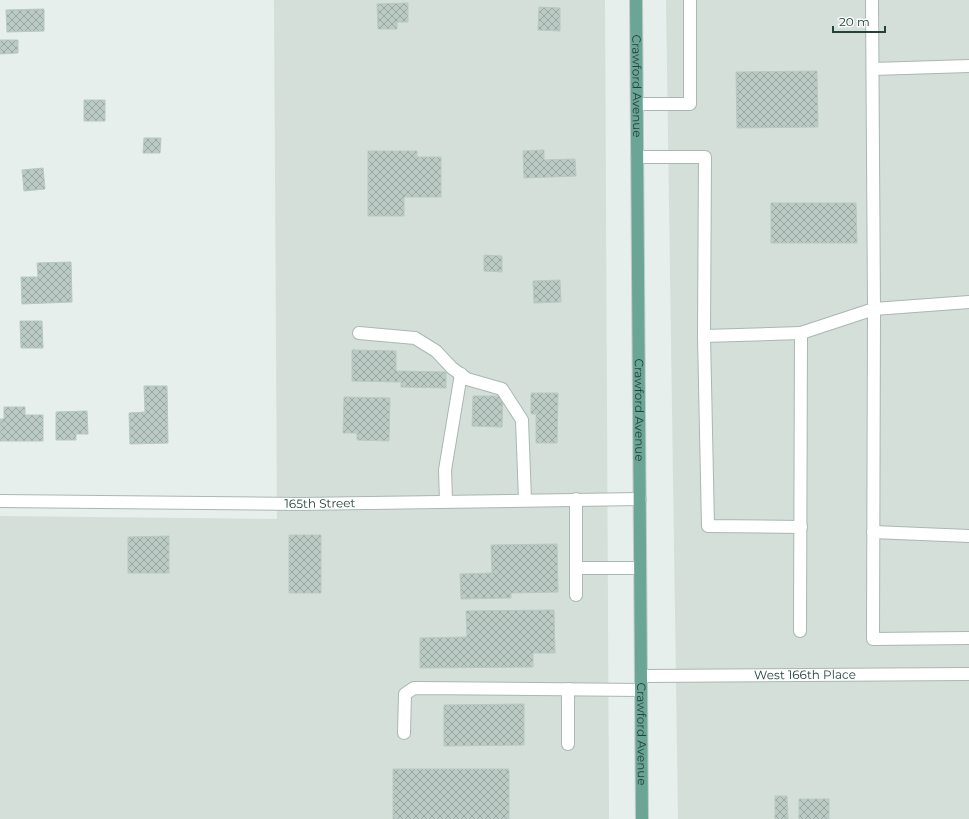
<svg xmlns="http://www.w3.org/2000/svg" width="969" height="819" font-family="Montserrat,sans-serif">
  <defs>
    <pattern id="building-cross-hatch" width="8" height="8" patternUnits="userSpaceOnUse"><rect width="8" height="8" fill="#bbcac4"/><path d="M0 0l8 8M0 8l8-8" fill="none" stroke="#98a6a0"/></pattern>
  </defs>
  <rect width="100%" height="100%" fill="#e6efeb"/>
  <path fill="#d4dfda" d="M274,0H605L609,819H0V516L277,519Z
    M666,0H969V819H678Z"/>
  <path fill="url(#building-cross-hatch)" stroke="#b8c9c2" d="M408,3V22H397V29H378L377,4Z
    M539,7L560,8V31L538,30Z
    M44,9V31L7,32L6,10Z
    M0,40H18V53L0,54Z
    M817,71L818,127L737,128L736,72Z
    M84,100H105V121H84Z
    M144,138H161L160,153H143Z
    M544,150V160L575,159L576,176L524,178L523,151Z
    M368,151H417V157H441V197H404V216H368Z
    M43,168L45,189L24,191L22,170Z
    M771,203H856L857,243H771Z
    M484,255L502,256V272L484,271Z
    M71,262L72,302L22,304L21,277H38L37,263Z
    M560,280L561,302L534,303L533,281Z
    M20,321H42L43,348H21Z
    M352,350L396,351V371L446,372V388L401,387V382L352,381Z
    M144,386H167L168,443L130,444L129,413L145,412Z
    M531,393H558L557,443H536V414H531Z
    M473,396H503L502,427L472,426Z
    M344,397L390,398L389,441L357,440V433H343Z
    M4,407H25V415H43V441H0V419H4Z
    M87,411L88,434H76V440H56V412Z
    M289,535H321V593H289Z
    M169,536V573H128V537Z
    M557,544L558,592L511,593V598L461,599L460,574L492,573L491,545Z
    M554,610L555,653H533V667L420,668V638L467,637L466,611Z
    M524,704V745L444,746V705Z
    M393,769H509V819H393Z
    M775,796H787L788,819H775Z
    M799,799H829V819H799Z"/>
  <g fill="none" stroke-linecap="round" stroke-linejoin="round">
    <g stroke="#a8b8b2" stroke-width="14">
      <g id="minor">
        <path d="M872,0L874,309L969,302"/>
        <path d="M873,69L969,66"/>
        <path d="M637,104H690V0"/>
        <path d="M637,157H705L704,336L708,526L801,527"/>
        <path d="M359,333L415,338L436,351L452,368L467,379L502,389L522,420L525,500"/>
        <path d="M801,333L874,309L873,639L969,638"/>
        <path d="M704,336L801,333L800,631"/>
        <path d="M576,499V595"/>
        <path id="s1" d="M0,501L300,504L640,499"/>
        <path d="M446,501L445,470L461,374"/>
        <path d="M873,532L969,536"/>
        <path d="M576,568H640"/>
        <path id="s2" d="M641,676L969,674"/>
        <path d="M568,689V744"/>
        <path d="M404,733L405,694L414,688L641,690"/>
      </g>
    </g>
    <g stroke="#c2cac8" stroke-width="14">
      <g id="major">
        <path id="s3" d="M636,0L642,819"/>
      </g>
    </g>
    <use href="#minor" stroke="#fff" stroke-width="12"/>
    <use href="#major" stroke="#6aa596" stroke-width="12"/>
  </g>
  <g text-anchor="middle" stroke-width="4" stroke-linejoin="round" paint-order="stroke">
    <g font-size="12" fill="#24423a" stroke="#f7fbf9">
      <text dy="4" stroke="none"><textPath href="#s3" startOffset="86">Crawford Avenue</textPath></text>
      <text dy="4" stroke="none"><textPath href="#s3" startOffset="410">Crawford Avenue</textPath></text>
      <text dy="4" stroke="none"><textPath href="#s1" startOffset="320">165th Street</textPath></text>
      <text dy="4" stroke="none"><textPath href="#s2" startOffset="164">West 166th Place</textPath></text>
      <text dy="4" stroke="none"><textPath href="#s3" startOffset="734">Crawford Avenue</textPath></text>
    </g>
  </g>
  <path d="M833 26v6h52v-6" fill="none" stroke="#24423a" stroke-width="2"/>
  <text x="839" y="26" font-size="12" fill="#24423a" stroke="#f7fbf9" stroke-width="3" paint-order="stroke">20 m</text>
</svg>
